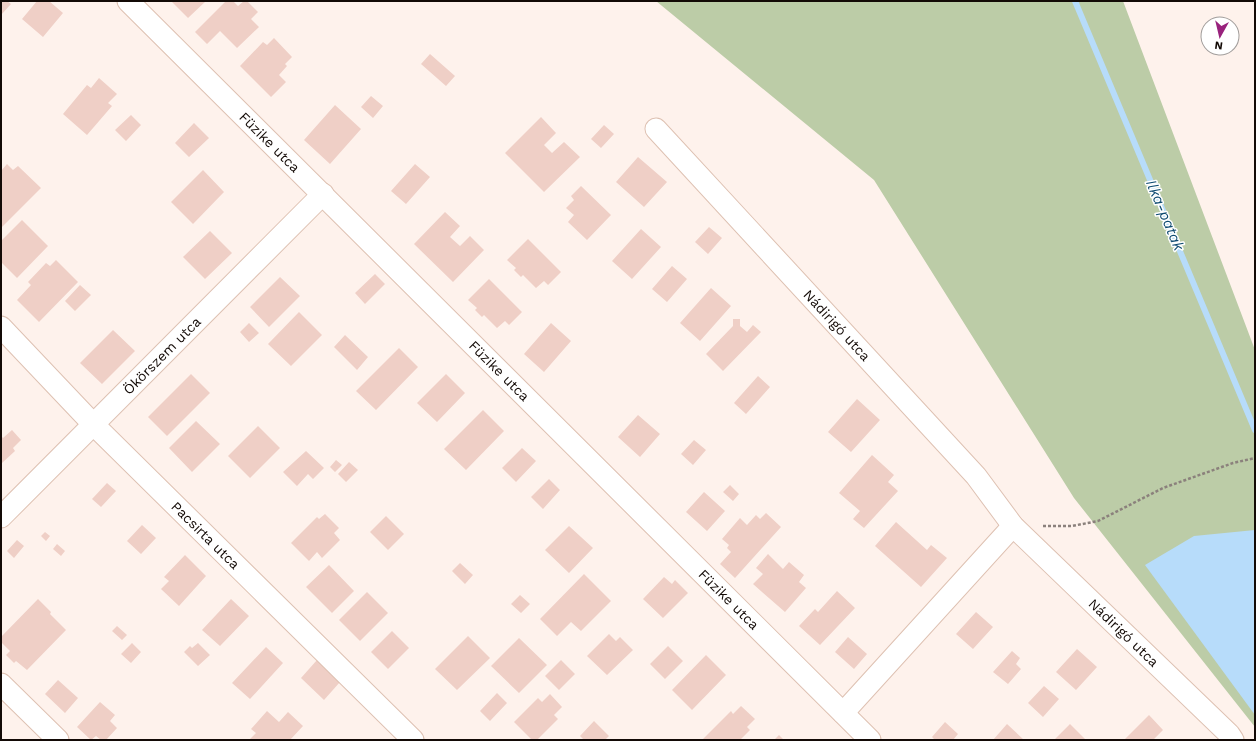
<svg xmlns="http://www.w3.org/2000/svg" width="1256" height="741" font-family="'Work Sans',sans-serif">
  <rect width="100%" height="100%" fill="#fef2ec"/>
  <path fill="#bccca7" d="M656,1H1123L1255,350V727L1074,498L874,180Z"/>
  <path fill="#b7dcfa" d="M1255,530V715L1145,565L1194,536Z"/>
  <g fill="none" stroke-linecap="round" stroke-linejoin="round">
    <path stroke="#b7dcfa" stroke-width="6" d="M1075,1L1255,430"/>
  </g>
  <path fill="#efcfc6" d="M1,1H7L11,4L1,15Z
    M37,1H49L63,13L43,37L22,19Z
    M171,1H206L188,18Z
    M226,1H233L238,6L244,1H247L258,12L251,19L259,27L237,48L220,31L207,44L195,32Z
    M274,38L292,57L285,64L287,66L279,75L286,82L271,97L240,66L263,42L267,45Z
    M430,54L455,76L446,86L421,64Z
    M99,78L117,94L108,103L112,106L87,135L63,114L87,85L91,88Z
    M371,96L383,106L373,118L361,107Z
    M335,105L361,129L330,164L304,140Z
    M131,115L141,125L126,141L115,130Z
    M541,117L556,133L544,145L552,153L564,142L580,157L544,192L505,153Z
    M194,123L209,138L189,157L175,143Z
    M604,125L614,134L601,148L591,139Z
    M638,157L667,182L644,207L616,182Z
    M7,164L13,170L18,166L41,188L1,228V171Z
    M415,164L430,177L406,204L391,191Z
    M203,170L224,192L193,224L171,202Z
    M581,186L611,215L587,240L568,222L574,215L566,208L574,200L571,196Z
    M445,212L460,226L450,237L460,246L470,236L484,250L453,282L414,244Z
    M22,220L48,246L17,278L1,262V241Z
    M709,227L722,238L708,254L695,242Z
    M641,229L661,247L632,279L612,261Z
    M210,231L232,253L205,279L183,257Z
    M528,239L561,272L548,285L544,281L536,288L523,275L521,277L514,270L516,268L507,260Z
    M56,260L78,282L39,322L17,300L31,285L28,282L46,263L50,266Z
    M672,266L687,279L667,302L652,289Z
    M375,274L385,284L365,304L355,293Z
    M280,277L300,296L269,327L250,307Z
    M489,279L522,312L509,325L505,321L497,328L484,315L482,317L475,310L477,308L468,300Z
    M80,285L91,295L75,311L65,301Z
    M711,288L731,306L700,341L680,323Z
    M299,312L322,335L291,366L268,344Z
    M733,319H740V326L747,332L753,325L761,332L723,371L706,354L733,326Z
    M249,323L259,333L249,342L240,332Z
    M551,323L571,341L544,372L524,354Z
    M113,330L135,351L102,384L80,363Z
    M345,335L368,357L357,370L334,347Z
    M399,348L418,367L376,410L356,391Z
    M191,374L210,393L167,436L148,417Z
    M446,374L465,393L437,422L417,403Z
    M758,376L770,387L746,414L734,403Z
    M857,399L880,420L851,452L828,432Z
    M483,410L504,431L466,470L444,449Z
    M638,415L660,434L640,457L618,437Z
    M196,421L220,444L192,472L169,448Z
    M258,426L280,448L250,478L228,456Z
    M12,430L21,440L13,448L15,451L2,463L1,462V436L3,438Z
    M694,440L706,450L693,465L681,454Z
    M522,448L536,461L516,482L502,468Z
    M306,451L324,468L313,479L308,474L297,486L283,472Z
    M872,455L894,475L888,482L898,491L864,528L853,519L860,511L839,493Z
    M336,460L342,465L335,472L330,467Z
    M349,462L358,470L346,482L338,474Z
    M549,479L560,490L543,509L531,497Z
    M107,483L116,491L101,507L92,499Z
    M730,485L739,494L733,501L723,492Z
    M704,492L725,511L707,531L686,512Z
    M766,513L781,527L735,578L720,564L731,552L727,548L729,545L722,539L740,518L747,525L756,515L760,519Z
    M325,514L339,528L334,533L340,540L322,558L317,552L309,561L291,543L317,517L319,519Z
    M386,516L404,534L388,550L370,532Z
    M896,522L927,550L931,545L947,558L921,587L875,546Z
    M142,525L156,538L141,554L127,541Z
    M569,526L593,548L569,573L545,550Z
    M45,532L50,536L46,541L41,536Z
    M17,540L24,546L14,558L7,551Z
    M57,544L65,551L61,556L53,549Z
    M768,554L783,569L789,562L804,575L799,582L806,588L785,612L753,584L763,574L756,568Z
    M185,555L206,576L179,606L161,589L169,581L164,577Z
    M460,563L473,575L465,584L452,571Z
    M329,565L354,591L332,613L306,587Z
    M584,574L611,601L581,631L571,622L557,636L540,619Z
    M664,577L672,584L675,580L688,593L663,618L643,599Z
    M837,591L855,608L820,645L799,626L815,609L818,612Z
    M367,592L388,613L360,641L339,620Z
    M520,595L530,604L521,613L511,604Z
    M38,599L51,612L50,614L66,630L27,670L16,661L14,663L6,655L10,651L1,642V637Z
    M231,599L249,616L220,646L202,630Z
    M976,612L993,627L973,649L956,634Z
    M117,626L127,635L122,640L112,631Z
    M392,631L409,648L388,669L371,652Z
    M609,634L616,641L620,637L633,650L607,675L587,656Z
    M468,636L490,658L457,690L435,669Z
    M848,637L867,654L854,669L835,652Z
    M519,638L547,665L519,693L491,666Z
    M132,643L141,652L131,663L121,654Z
    M198,643L210,655L198,666L184,652L190,646L192,648Z
    M668,646L683,661L665,679L650,664Z
    M266,647L283,663L250,699L232,683Z
    M1077,649L1097,667L1076,690L1056,672Z
    M1012,651L1020,658L1016,664L1021,669L1008,684L993,672Z
    M706,655L726,675L692,710L672,690Z
    M317,660L340,682L324,700L301,678Z
    M561,660L575,674L559,690L545,676Z
    M58,680L78,698L65,713L45,694Z
    M1044,686L1059,699L1043,717L1028,703Z
    M497,693L507,703L490,721L480,711Z
    M550,694L562,707L554,715L558,719L537,740H532L514,722L538,698L542,702Z
    M100,702L115,715L110,721L117,728L106,740H101L96,736L91,740L77,727Z
    M741,706L755,719L747,727L750,730L740,740H702L731,711L733,714Z
    M267,711L279,722L288,712L303,726L290,740H249L256,733L251,729Z
    M1149,715L1163,730L1153,740H1124Z
    M594,721L609,736L605,740H584L580,736Z
    M945,722L958,734L953,740H935L932,737Z
    M1007,724L1024,740H993Z
    M1070,724L1086,740L1055,739Z
    M779,735L784,740H774Z"/>
  <g fill="none" stroke-linecap="round" stroke-linejoin="round">
    <g stroke="#dec1b2" stroke-width="23">
      <g id="minor">
        <path id="s1" d="M128,1L870,740"/>
        <path id="s2" d="M656,129L976,476L1013,526L1229,734L1233,740"/>
        <path id="s3" d="M1,327L93,424L413,740"/>
        <path id="s4" d="M1,517L323,194"/>
        <path d="M1,684L58,740"/>
        <path d="M843,713L1013,526"/>
      </g>
    </g>
    <path stroke="#8b817c" stroke-width="2.5" stroke-dasharray="3 2" stroke-linecap="butt" d="M1043,526H1072L1098,521L1163,488L1233,463L1255,458"/>
    <use href="#minor" stroke="#fff" stroke-width="21"/>
  </g>
  <g text-anchor="middle" stroke-width="3" stroke-linejoin="round" paint-order="stroke">
    <g font-size="14" fill="#130a06" stroke="#fff">
      <text dy="5" stroke="none"><textPath href="#s1" startOffset="200">Füzike utca</textPath></text>
      <text dy="5" stroke="none"><textPath href="#s2" startOffset="267">Nádirigó utca</textPath></text>
      <text dy="5" stroke="none"><textPath href="#s4" startOffset="228">Ökörszem utca</textPath></text>
      <text dy="5" stroke="none"><textPath href="#s1" startOffset="524">Füzike utca</textPath></text>
      <text dy="5" stroke="none"><textPath href="#s3" startOffset="292">Pacsirta utca</textPath></text>
      <text dy="5" stroke="none"><textPath href="#s1" startOffset="848">Füzike utca</textPath></text>
      <text dy="5" stroke="none"><textPath href="#s2" startOffset="688">Nádirigó utca</textPath></text>
    </g>
    <g font-size="15" font-style="italic" fill="#0f4b71" stroke="#fff">
      <text transform="translate(1165 215) rotate(67)" y="5">Ilka-patak</text>
    </g>
  </g>
  <rect width="1256" height="741" fill="none" stroke="#130a06" stroke-width="4"/>
  <g transform="translate(1220 36) rotate(188)"><circle r="19" fill="#ffffff" stroke="#a19d9b"/>
  <path d="M0-3L7 15L0 10L-7 15Z" fill="#99227d"/>
  <text y="-6" font-size="11" font-weight="bold" text-anchor="middle" fill="#130a06">N</text>
  </g>
</svg>
